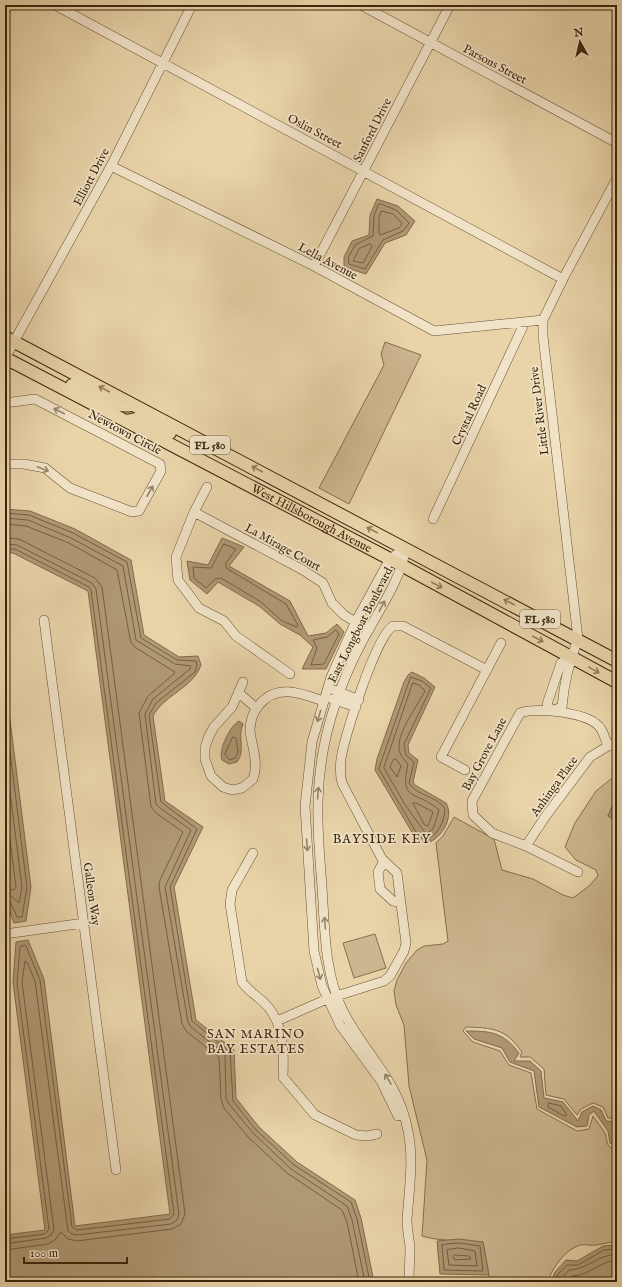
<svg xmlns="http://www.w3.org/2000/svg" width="622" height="1287" font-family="'IM FELL English',serif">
  <rect width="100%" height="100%" fill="#e9d4aa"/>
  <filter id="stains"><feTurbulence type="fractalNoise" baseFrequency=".005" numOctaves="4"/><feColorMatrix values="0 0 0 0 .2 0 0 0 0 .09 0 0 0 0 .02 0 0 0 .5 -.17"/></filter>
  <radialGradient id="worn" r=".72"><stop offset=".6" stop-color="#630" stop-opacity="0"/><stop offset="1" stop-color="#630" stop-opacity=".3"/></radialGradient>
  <path fill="#ccb68f" stroke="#846e4d" d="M385,342L421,355L349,504L319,488L384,365L381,354Z
    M616,775L617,795L608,816L617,822V1118H608L603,1107L593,1103L581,1109L577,1115L564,1099L546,1095L544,1069L530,1057H520L522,1052C505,1028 493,1028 466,1027L463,1031L473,1042L500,1051L509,1065L531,1073L537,1109L577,1131L589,1129L593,1116L605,1133L608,1145L617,1153V1242C609,1242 603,1244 596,1245C591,1246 585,1244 580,1245C564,1250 553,1268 547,1282H490L483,1242C463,1240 442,1242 422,1236L427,1160L409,1086L404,1025L396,1005L394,991L397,980L406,963L417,950L424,946L443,944L448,941L436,843L443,836L454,817L494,839L502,870L533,879L563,895L573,898L589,886L598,876L596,870L576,860L565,847L575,823L596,791Z
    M375,934L386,968L354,978L343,943Z"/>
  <path fill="#af9874" stroke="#816a4a" d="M377,199L398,206L415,221L406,235L385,243L366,274L344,267V257L352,241L369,235L370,215Z
    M5,509L30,511L75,529L131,560L144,635L179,657L198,656L201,665C193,688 164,695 153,716L165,801L203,827L174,887L196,1020L234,1050L236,1098L259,1127L297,1162L355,1200L361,1218L374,1282H5V1235L45,1230L13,982L16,942L28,940L44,979L75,1226L170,1214L88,591L13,553H5Z
    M222,538L244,547L229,566L290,601L308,636L326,633L337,624L344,632L326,669H302L313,647L300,635L280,624L259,606L218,582L207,594L190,580L187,561L208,565Z
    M412,672L424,678L435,687L408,745L409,753L418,760L413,782L415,785L446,803C455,818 440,842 423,844L413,834L375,770L377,759L404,682L408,675Z
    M5,680L31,887L26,921L14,923L5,899Z
    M239,721L243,724C237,737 246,751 237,762L229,764L222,760C218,750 230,726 239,721Z
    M617,795V822L608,816Z
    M466,1031C491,1031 503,1032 519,1053L514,1061H530L541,1071L544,1098L563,1102L578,1121L582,1112L593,1106L601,1110L606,1121L617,1122V1131H615L617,1148L610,1143L608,1131L594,1111L589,1115L587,1126L577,1127L539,1107L534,1071L510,1062L502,1048L474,1039Z
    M459,1239L483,1242L489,1275L440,1274L437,1241Z
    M617,1245V1282H551L555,1272L566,1260L577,1261L603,1246Z"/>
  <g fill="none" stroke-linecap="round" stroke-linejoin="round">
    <path stroke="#765e40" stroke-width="1" d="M381,204L396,210L409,223L403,231L383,240L365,269L349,264L348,258L355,245L373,236L374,216L378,205Z
      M382,211L393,214L402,223L399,228L380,235L379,233V217Z
      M370,244L372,247L363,263L353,261L359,249Z
      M5,513L29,515L73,533L127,562L141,638L177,660L196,661L197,665L195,672L156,703L149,715L161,802L197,829L170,887L192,1021L230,1052L233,1101L256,1130L294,1165L351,1202L357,1219L370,1282
      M5,518L28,520L71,538L123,566L136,640L175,664L191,666L190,669L153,699L145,714L156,804L160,808L191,830L165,887L188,1022L191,1027L225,1054L226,1098L229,1104L253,1133L291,1169L347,1206L352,1220L365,1282
      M5,524L26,526L69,543L117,570L131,643L136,648L175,672L174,674L148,696L139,713L151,806L156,813L183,832L160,880L159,887L182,1024L187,1032L219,1057L221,1099L224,1108L248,1137L287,1173L342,1210L347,1222L359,1282
      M5,538L19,539L95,578L102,587L185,1214L181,1224L172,1229L77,1241L68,1239L61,1232L55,1240L48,1244L5,1250
      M5,544L17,545L92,583L96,589L179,1214L177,1220L171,1224L77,1235L72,1234L68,1231L35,981L27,962L25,961L22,982L54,1230L51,1235L46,1238L5,1244
      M224,544L236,549L226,563V568L286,604L298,625L297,627L282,621L261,602L221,578L215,579L206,588L194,578L193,567L211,568Z
      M5,549H15L89,587L91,590L174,1214L170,1219L77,1230L72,1227L40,980L26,946L24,945L20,947L17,983L49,1229L45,1234L5,1239
      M336,630L339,634L324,664L311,665L317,648L313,640L327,637Z
      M411,677L422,681L431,688L404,744L406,755L414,762L409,783C416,796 438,796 445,809C444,823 438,835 425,840L416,832L379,769Z
      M413,683L419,685L425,691C418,704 399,731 399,745C398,753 403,758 408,764C399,803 417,790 439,810L433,829L426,834L404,803L384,768Z
      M5,712L27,887L22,917H17L10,901L5,899
      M233,737L236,738L238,752L235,758L230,760L225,755Z
      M5,752L22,887L19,903L11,896L5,894
      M396,759L401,766L397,777L390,767L393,760Z
      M5,800L16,887L14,890L5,888
      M413,803H416L433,812L428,826L425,825Z
      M549,1103L561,1106L567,1115L564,1116L548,1107Z
      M459,1243L480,1246L483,1271L444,1270L442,1245Z
      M459,1248L475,1251L477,1266L449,1265L447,1250Z
      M455,1255L469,1256L471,1259L455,1260L453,1257Z
      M555,1282L558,1274L567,1265H578L604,1250L617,1249
      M560,1282L563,1277L569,1270C588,1269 598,1255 617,1254
      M567,1282L572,1276C589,1276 600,1261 617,1260"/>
    <g stroke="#685133" stroke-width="10">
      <path id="minor" d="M55,5L563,279
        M361,5L617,143
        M111,166L314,266L434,331L543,320
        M314,266L450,5
        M5,358L111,166L192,5
        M5,403L35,399L160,464L161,471L139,511L132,512L70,488L45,468L24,464H5
        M207,487L194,512L176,557L178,580L199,608L224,621L236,636L290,674
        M194,512L303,570L323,583L332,603L344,615L369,630
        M433,519L525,322
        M406,548C400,582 378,611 362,642C336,691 319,746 318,802C317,830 320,859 322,887C325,928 324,971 342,1009C364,1054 398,1078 408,1131C414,1160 409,1191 407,1220C407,1229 409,1238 410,1247C410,1259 409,1270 409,1282
        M44,620L116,1170
        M243,682L232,707L214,727L209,736L205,748V759L211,776L223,787L232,790L242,788L253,779C259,763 252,747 250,731C250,721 253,712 259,705C277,683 301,693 323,701
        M334,690L359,700
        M239,693L256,708
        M332,699L356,707
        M552,711L562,707C564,682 569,662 578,639L543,336V320L563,279L617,178
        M552,711L547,704L561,663L571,657
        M465,770L441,757L501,643
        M526,846L545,817L590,757L608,746L617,744
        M253,853L232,890L230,904L242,982C250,993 261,998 269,1008C284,1027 284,1054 283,1077L315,1115L356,1135L367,1136L377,1134
        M384,861L378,872L380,889L393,901L400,903
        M578,872L526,846L492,833L473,815L472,801L520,713C537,707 591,712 601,729C604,734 606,741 608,746
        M5,934L84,923
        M277,1021L327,999L384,981L390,976L404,951L406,943L397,873L382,859L342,783C340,775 340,767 341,759C344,737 376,636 393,626H403L487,670
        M398,1116L381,1081L340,1025L322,986L314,951L305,806L312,742L331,677L355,623L390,559L406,548"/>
    </g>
    <g stroke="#3d250b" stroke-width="14">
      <g id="major">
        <path d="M5,337L617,661"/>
        <path id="s1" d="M5,358L390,559L617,682"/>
        <path d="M72,385C92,390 110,409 131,405"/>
        <path d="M126,421L140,418L170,433"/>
      </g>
    </g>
    <use href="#minor" stroke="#f1e3c8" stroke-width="9"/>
    <use href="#major" stroke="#e9d4aa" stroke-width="12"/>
  </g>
  <defs><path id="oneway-shaft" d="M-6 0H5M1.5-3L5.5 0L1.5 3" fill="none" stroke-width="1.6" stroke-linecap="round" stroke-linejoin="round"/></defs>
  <g stroke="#937c5a">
    <use href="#oneway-shaft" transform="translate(104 389) rotate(-152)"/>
    <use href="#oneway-shaft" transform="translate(257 469) rotate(-152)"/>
    <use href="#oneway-shaft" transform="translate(372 530) rotate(-152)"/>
    <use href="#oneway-shaft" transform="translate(437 585) rotate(28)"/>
    <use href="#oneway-shaft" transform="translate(509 602) rotate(-152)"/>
    <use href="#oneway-shaft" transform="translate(538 639) rotate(28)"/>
    <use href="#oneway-shaft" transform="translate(594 670) rotate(29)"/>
  </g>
  <g stroke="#97846a">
    <use href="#oneway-shaft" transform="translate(59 411) rotate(-153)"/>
    <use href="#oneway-shaft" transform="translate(43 469) rotate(22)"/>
    <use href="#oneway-shaft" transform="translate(150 491) rotate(-61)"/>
    <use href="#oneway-shaft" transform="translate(382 606) rotate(-62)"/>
    <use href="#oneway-shaft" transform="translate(319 716) rotate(107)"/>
    <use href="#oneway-shaft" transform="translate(318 793) rotate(-86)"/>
    <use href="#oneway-shaft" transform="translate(307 845) rotate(86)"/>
    <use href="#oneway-shaft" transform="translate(325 923) rotate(-94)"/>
    <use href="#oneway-shaft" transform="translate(319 974) rotate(75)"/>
    <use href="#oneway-shaft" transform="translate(388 1079) rotate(-121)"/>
  </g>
  <g text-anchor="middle" stroke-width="3.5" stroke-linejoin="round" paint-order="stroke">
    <g fill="#f1e3c8" stroke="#735e44" stroke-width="1">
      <rect x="190" y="436" width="40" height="18" rx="3"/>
      <rect x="520" y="610" width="40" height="18" rx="3"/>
    </g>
    <g font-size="11" font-weight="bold" fill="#3d250b">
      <text x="210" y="449">FL 580</text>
      <text x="540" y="623">FL 580</text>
    </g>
    <g font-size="12" fill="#3d250b" stroke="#f1e3c8">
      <text transform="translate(495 64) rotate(28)" y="4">Parsons Street</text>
      <text transform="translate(372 130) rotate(-63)" y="4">Sanford Drive</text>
      <text transform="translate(315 131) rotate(28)" y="4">Oslin Street</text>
      <text transform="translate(91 177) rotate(-62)" y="4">Elliott Drive</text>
      <text transform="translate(328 261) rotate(28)" y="4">Lella Avenue</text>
      <text transform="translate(539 411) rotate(-97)" y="4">Little River Drive</text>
      <text transform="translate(469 415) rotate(-65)" y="4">Crystal Road</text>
      <text transform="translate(125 432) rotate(28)" y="4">Newtown Circle</text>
      <text dy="4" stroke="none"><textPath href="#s1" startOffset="346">West Hillsborough Avenue</textPath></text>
      <text transform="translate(283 547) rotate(29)" y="4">La Mirage Court</text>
      <text transform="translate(360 625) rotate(-63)" y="4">East Longboat Boulevard</text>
      <text transform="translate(484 754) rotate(-62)" y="4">Bay Grove Lane</text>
      <text transform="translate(554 786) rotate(-54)" y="4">Anhinga Place</text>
      <text transform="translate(92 894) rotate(82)" y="4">Galleon Way</text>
    </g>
    <g font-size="13" letter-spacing="1" fill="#3d250b" stroke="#f1e3c8">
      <text x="382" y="843">BAYSIDE KEY</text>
      <text x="256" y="1038">SAN MARINO<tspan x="256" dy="15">BAY ESTATES</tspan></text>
    </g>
  </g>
  <rect width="622" height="1287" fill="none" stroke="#e9d4aa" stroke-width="20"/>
  <rect x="6" y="6" width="610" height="1275" fill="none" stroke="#3d250b" stroke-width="2"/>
  <rect x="10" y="10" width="602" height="1267" fill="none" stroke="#3d250b"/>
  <g transform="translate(580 42) rotate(352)" stroke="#f1e3c8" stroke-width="3" paint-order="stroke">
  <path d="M0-3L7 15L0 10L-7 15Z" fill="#3d250b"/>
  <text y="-6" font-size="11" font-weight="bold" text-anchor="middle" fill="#3d250b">N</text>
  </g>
  <path d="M24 1257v6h103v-6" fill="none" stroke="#3d250b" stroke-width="2"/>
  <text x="30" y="1257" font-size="12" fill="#3d250b" stroke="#f1e3c8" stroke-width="3" paint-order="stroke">100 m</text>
  <rect width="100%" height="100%" filter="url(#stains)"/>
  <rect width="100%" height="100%" fill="url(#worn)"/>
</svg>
